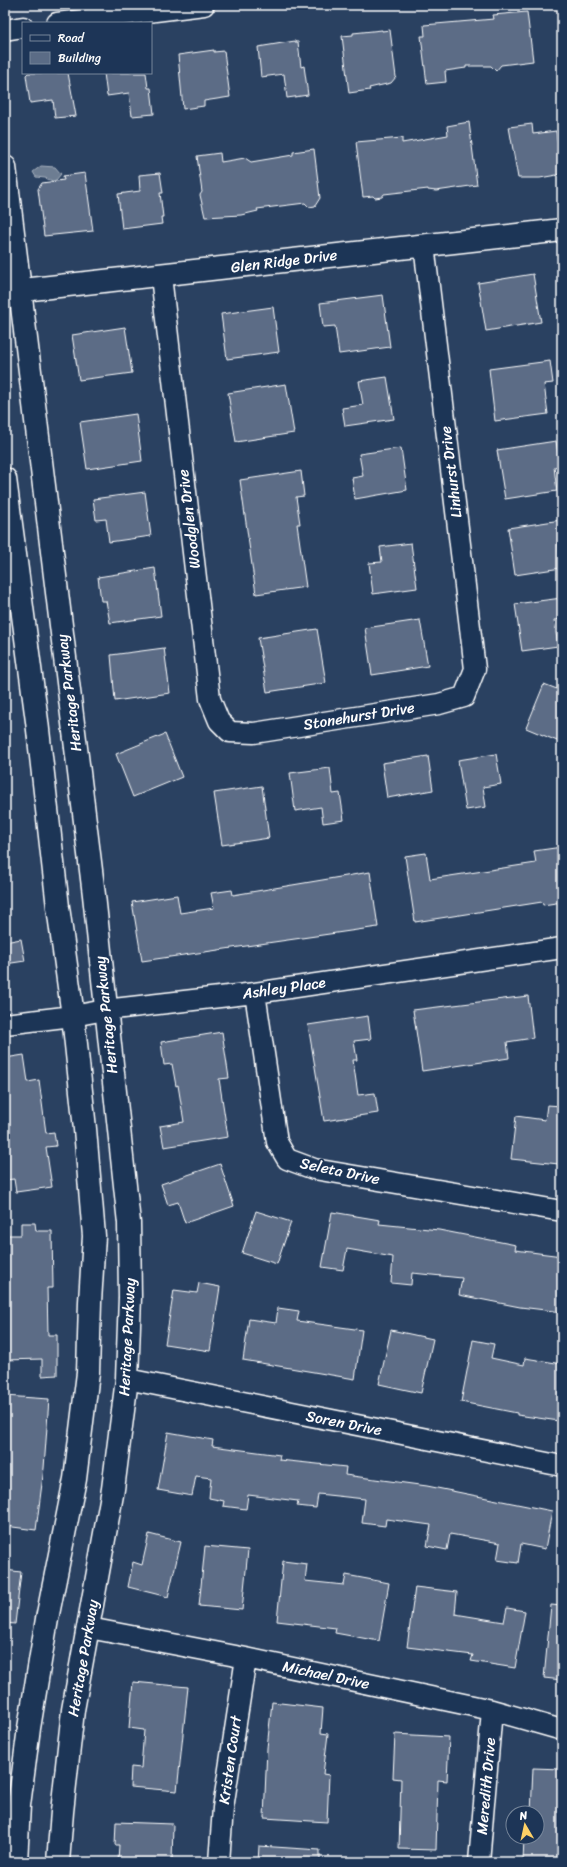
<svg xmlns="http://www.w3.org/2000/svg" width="567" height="1867" font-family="Sriracha,sans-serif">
  <rect width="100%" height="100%" fill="#2a4161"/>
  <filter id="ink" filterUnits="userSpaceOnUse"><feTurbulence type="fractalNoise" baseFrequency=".025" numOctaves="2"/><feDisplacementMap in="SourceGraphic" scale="8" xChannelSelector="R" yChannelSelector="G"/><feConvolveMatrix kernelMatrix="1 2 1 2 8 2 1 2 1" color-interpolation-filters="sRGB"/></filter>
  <g filter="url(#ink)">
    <path fill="#6d7d92" stroke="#a7b1be" d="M41,166L55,167L61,174L56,180L53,181L45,178L36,177L33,172Z"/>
    <path fill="#5b6c86" stroke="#fff" d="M527,12L533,61L501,65L496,71L491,66H466V68L445,71L446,82L427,84L421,36H425L424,25L494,19L493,15Z
      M382,30V31L390,30L396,77L391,83L369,88L370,90L349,93L342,36L353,35V33Z
      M295,41V42H298L301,67L304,66L308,95L287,98L284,74L261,77L258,47Z
      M214,50V52L224,51L230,97L204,101V106L183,109L178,55Z
      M28,73H68L76,116L55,118L53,100L30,103L26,75Z
      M104,73H146L148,88H151L154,114L132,116L129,93L107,96Z
      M469,122L477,185L436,191L428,190V189L384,194L382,197L375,198L373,196L363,197L356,142L402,138V143L448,135L447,126Z
      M532,124L533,134L556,131L562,174L540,178H518L509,127Z
      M314,149L320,198L315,206L309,207L305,203L257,209L258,211L241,215L205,217L200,195L202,192L197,156L220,153L221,162L245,158L251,162L293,155V152Z
      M85,173L93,231L44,236L38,189L42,183L64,180L63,176Z
      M160,173L163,193H160L163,217H161L162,224L122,229L118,194L140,191L139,175Z
      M533,274L541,322L486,331L478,283Z
      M383,295L390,347L339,354L335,326L323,327L320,303Z
      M273,307L279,352L227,359L221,314Z
      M125,327L132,373L79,380L72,335Z
      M550,361L553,383L544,384L548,414L495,421L489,369Z
      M387,377L394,419L345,426L342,408L363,405L359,381Z
      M286,384L294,433L236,442L228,393Z
      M136,414L142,461L87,469L80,422Z
      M556,441L560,466L554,467L557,491L505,499L497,450Z
      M401,448L407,490L355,499L352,478L363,476L359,454Z
      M301,471L304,496L296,497L300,524H297L306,587L256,594L240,480Z
      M145,492L151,536L109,542L106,519L96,520L93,499Z
      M561,520L562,543H558L561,568L515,575L508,528Z
      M411,543L417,588L373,594L369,563L382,562L380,547Z
      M155,568L161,616L110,623L106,601H101L98,577Z
      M562,598V619L554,620L558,646L522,651L515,604Z
      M420,620L428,666L372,675L365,628Z
      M317,629L326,683L267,692L258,638Z
      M164,648L170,693L115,701L111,655Z
      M544,684L562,691V743L526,728Z
      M165,734L182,777L133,797L116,754Z
      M496,754L501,784L483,787L486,807L466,810L458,760Z
      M428,756L433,790L387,798L382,763Z
      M330,768L333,794L340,793L344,820L323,823L321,807L295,811L290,773Z
      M262,786L269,838L222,845L214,793Z
      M562,847V902L543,905L542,902L415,922L405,856L426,853L430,879L536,863L534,851Z
      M370,872L378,927L142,961L132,902L177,895L180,913L214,908L211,893L232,890L233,895Z
      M21,939L25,961L5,964V942Z
      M528,996L533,1038L507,1042L509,1058L422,1071L413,1010Z
      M368,1016L371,1039L354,1041L357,1060H353L358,1095L375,1093L378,1113L324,1121L308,1025Z
      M222,1032L229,1078L219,1079L228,1137L164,1147L160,1126L184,1122L178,1085L176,1086L172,1064L164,1065L161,1042Z
      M24,1055L28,1082L39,1080L46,1133L54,1132L56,1146L46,1147L52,1187L16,1192L14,1179L5,1180V1058Z
      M547,1105L562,1106V1139L559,1164L511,1159L516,1116L545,1120Z
      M220,1164L234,1206L185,1223L178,1202L168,1205L161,1184Z
      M256,1211L291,1222L277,1264L242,1253Z
      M332,1212L380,1220L379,1224L439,1230L516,1245L515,1250L562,1256V1312L520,1307L459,1295L462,1278L412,1273L411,1285L391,1283L393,1257L347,1249L343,1270L322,1267Z
      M21,1223H35L36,1231H52L53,1288H47L48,1335H57V1375L42,1376V1359L5,1360V1235H21Z
      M199,1283L220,1287L210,1351L165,1344L174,1290L197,1293Z
      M278,1308L299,1311L297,1321L362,1330L355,1379L243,1360L249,1319L276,1323Z
      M391,1330L433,1339L421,1393L379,1384Z
      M473,1340L494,1344L491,1358L524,1365L525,1358L562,1364V1402L559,1421L517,1415V1413L461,1402Z
      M5,1396L49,1399L44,1468L36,1530L5,1526Z
      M168,1432L213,1440L212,1446L280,1455L279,1460L346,1467L345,1475L427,1486L552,1511L545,1549L521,1544L518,1563L497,1560L500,1543L450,1534L447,1550L427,1546L431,1525L386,1519L385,1526L362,1523L365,1499L318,1494L316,1508L297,1506L298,1501L248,1495L246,1509L223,1506L224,1501L209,1498L211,1478L196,1476L192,1496L158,1490Z
      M149,1534L181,1542L168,1597L128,1587L133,1562L142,1565Z
      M205,1546L248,1550L242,1610L199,1606Z
      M283,1561L307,1564L305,1581L344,1585L346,1575L389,1583L379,1641L335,1633L336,1628L277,1621Z
      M5,1570L21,1572L15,1624L5,1623Z
      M415,1587L457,1592L455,1614L504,1622L507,1608L525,1611L515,1668L471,1661L473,1655L407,1647Z
      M551,1605L562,1606V1680L544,1678Z
      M133,1682L188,1687L177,1791L130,1787L131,1767L141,1768L144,1730L129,1728Z
      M272,1702L323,1708L321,1733L328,1734L323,1774L329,1775L327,1822L264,1818L267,1748Z
      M395,1734L449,1737L447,1781L438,1780L436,1850L399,1849L401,1779L393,1778Z
      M533,1768L562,1769V1862H523L524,1837H537V1813H531Z
      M116,1822L173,1824L172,1862H118L119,1845H115Z
      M259,1846L320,1850V1862H258Z"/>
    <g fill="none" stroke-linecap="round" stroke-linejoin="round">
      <g stroke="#fff" stroke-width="23">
        <path id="minor" d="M57,23L204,5
          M5,30L23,27
          M161,276L210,699L219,721L230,732L254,733L439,704L464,697L475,669L424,245
          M255,993L277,1142L287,1159L314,1169L562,1211
          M5,1024L73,1016L105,1010L255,993L562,948
          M127,1379L562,1466
          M89,1628L246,1658L492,1710L562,1730
          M219,1862L223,1808L246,1658
          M479,1862L492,1710"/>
      </g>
      <g stroke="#fff" stroke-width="25">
        <path id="tertiary" d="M5,292L562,230"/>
      </g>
      <g stroke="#fff" stroke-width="25">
        <path id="secondary" d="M5,167L94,895L129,1223L130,1297L127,1379L113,1489L73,1710L62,1812L58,1862
          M5,479L37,721L58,907L73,1016L85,1129L94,1236L90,1302L88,1373L75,1479L47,1619L29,1728L19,1805L16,1862"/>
      </g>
      <use href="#minor" stroke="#1d3557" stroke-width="20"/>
      <use href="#tertiary" stroke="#1d3557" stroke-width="22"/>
      <use href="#secondary" stroke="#1d3557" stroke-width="22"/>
    </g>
  </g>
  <g text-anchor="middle" stroke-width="3.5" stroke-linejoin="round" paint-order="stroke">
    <g font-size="15" fill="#fff" stroke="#1d3557">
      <text transform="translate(284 261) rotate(-7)" y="5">Glen Ridge Drive</text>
      <text transform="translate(451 472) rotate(-97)" y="5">Linhurst Drive</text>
      <text transform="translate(189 519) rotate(-97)" y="5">Woodglen Drive</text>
      <text transform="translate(69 693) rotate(-97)" y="5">Heritage Parkway</text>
      <text transform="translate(359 716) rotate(-9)" y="5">Stonehurst Drive</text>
      <text transform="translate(284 988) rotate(-8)" y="5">Ashley Place</text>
      <text transform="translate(106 1015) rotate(-96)" y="5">Heritage Parkway</text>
      <text transform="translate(340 1171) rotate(12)" y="5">Seleta Drive</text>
      <text transform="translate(127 1337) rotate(-87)" y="5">Heritage Parkway</text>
      <text transform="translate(344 1423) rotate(11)" y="5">Soren Drive</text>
      <text transform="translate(83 1658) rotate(-80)" y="5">Heritage Parkway</text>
      <text transform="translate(326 1675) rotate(12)" y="5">Michael Drive</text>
      <text transform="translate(230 1760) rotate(-82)" y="5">Kristen Court</text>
      <text transform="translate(486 1786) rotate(-85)" y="5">Meredith Drive</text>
    </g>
  </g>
  <rect width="567" height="1867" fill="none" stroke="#1d3557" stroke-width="20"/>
  <rect x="10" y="10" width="547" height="1847" fill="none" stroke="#fff" stroke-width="1.5" filter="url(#ink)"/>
  <rect x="22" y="22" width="130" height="52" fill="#1d3557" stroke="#77869a"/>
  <rect x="30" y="35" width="20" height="6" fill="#1d3557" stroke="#77869a"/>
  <text x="58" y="42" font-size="12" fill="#ffffff">Road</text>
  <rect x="30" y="52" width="20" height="12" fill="#5b6c86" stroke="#77869a"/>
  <text x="58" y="62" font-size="12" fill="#ffffff">Building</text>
  <g transform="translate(525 1825) rotate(351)"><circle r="19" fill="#1d3557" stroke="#77869a"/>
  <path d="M0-3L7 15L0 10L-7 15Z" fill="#ffd166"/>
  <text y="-6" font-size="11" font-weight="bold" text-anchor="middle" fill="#ffffff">N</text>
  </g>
</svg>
